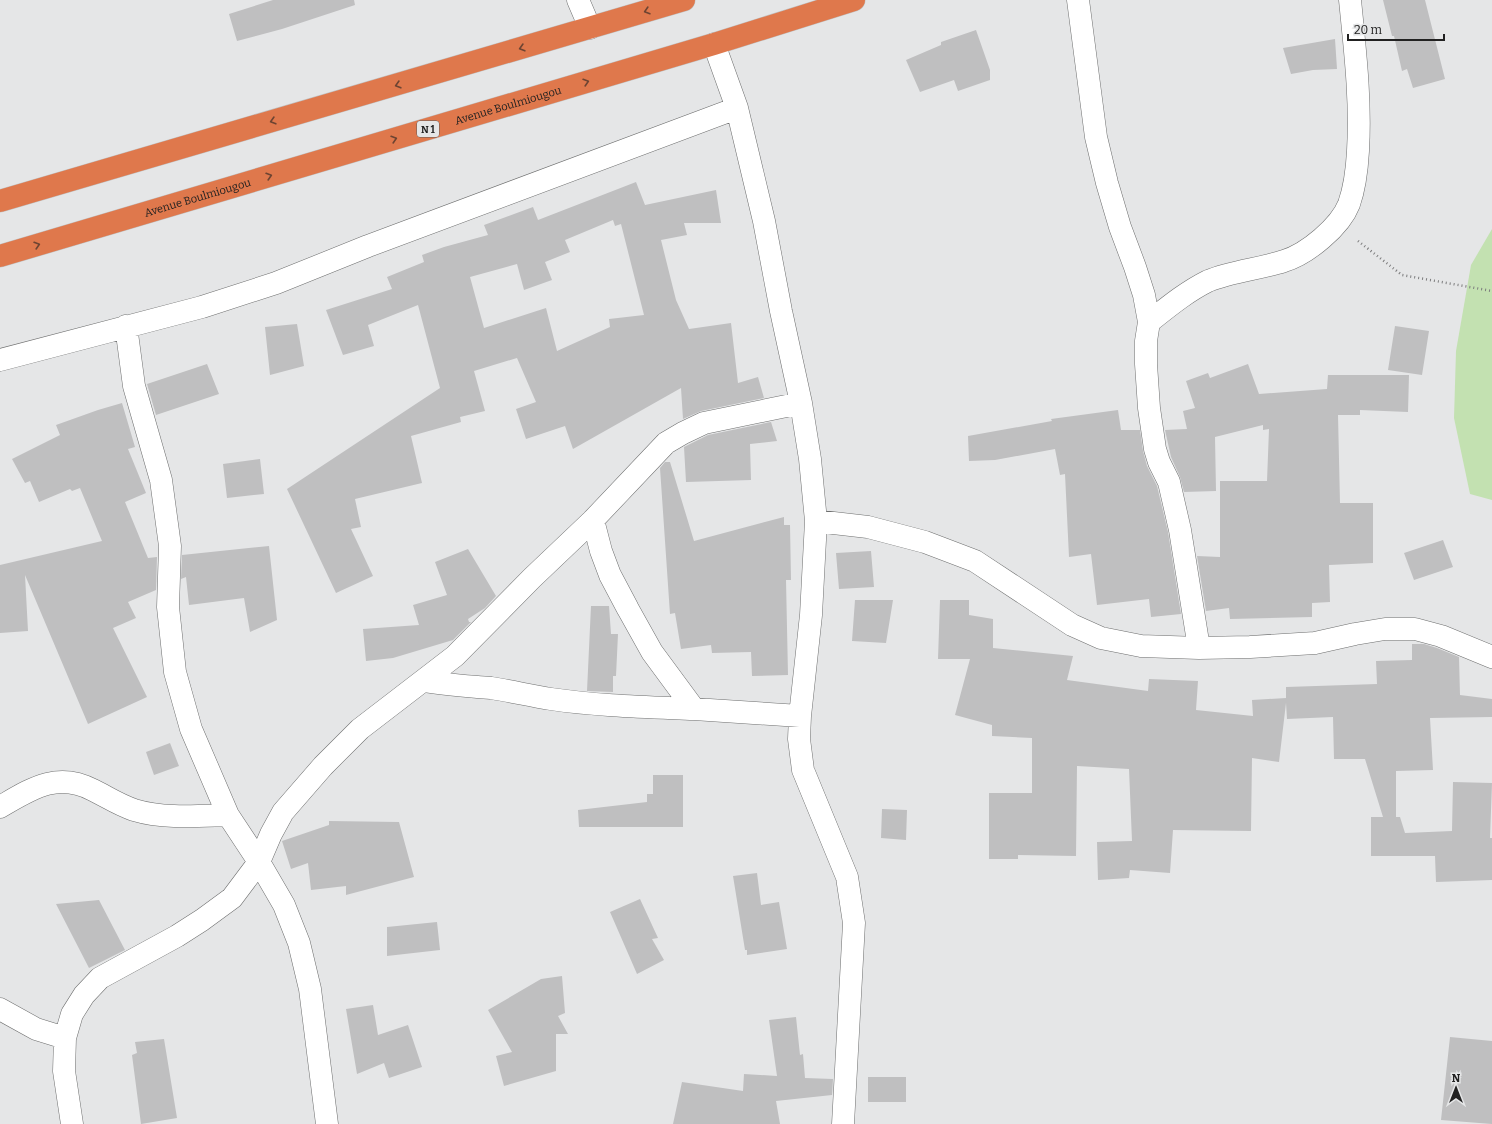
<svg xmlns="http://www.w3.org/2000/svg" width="1492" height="1124" font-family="Bitter,serif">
  <rect width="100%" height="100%" fill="#e5e6e7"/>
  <path fill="#c3e1b1" d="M1492,229V500L1470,494L1454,418L1456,351L1471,265Z"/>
  <path fill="#bfbfc0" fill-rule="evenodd" d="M273,0H354L355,5L282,29L237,41L229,14Z
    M1383,0H1425L1445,79L1413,88L1407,69L1402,71L1394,36H1392Z
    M976,30L990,70V80L958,91L954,80L920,92L906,60L941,45V42Z
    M1335,39L1337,69L1313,70L1291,74L1283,48Z
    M636,182L645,205L716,190L721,223H684L687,235L661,240L676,300L689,329L731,323L738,383L758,377L764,398L701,411L683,419L681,388L573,449L565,426L526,439L516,409L536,402L517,358L474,371L485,411L460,417L461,422L411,436L422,483L355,499L361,527L351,529L373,576L336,593L287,489L440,388L418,305L368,325L374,346L343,355L326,310L392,289L387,277L424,262L422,255L444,247L488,235L484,225L533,207L538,220ZM613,220L615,226L621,224L644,315L609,319L610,327L557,351L546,308L484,328L470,277L517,264L524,290L552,280L545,262L570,252L565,240Z
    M297,324L304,366L270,375L265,327Z
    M1395,326L1429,331L1422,375L1388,370Z
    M207,364L219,394L156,415L147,384Z
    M1248,364L1259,394L1327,389L1328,375H1409L1408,412L1360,410V415H1338L1340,503H1373V563L1329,565L1330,602L1312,603V617L1230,619L1229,608L1206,611L1197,556L1220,557V481H1267L1269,429L1263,430V425L1215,437L1216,491L1184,492L1180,477L1171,457L1165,430L1187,429L1183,411L1195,408L1186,381L1208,373L1210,378Z
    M122,403L135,447L128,449L146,493L125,502L148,558L157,557L156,590L128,602L136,618L113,628L147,697L88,724L25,575L28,631L0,633V565L102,541L80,488L72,491L70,489L39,502L30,481L25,483L12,459L60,435L56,425L98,410Z
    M1118,410L1121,430H1140L1143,451L1147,466L1157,486L1168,532L1181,614L1151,617L1149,599L1097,605L1091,554L1069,557L1065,474L1060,475L1055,449L995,460L969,461L968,436L1052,421L1051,419Z
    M771,422L777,441L750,444L751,480L686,482L684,447L708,435Z
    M260,459L264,494L227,498L223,464Z
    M665,462H670L694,541L784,517V525H790L791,580H786L788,675L752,676L751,652L712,653L711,645L681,649L675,613L670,614L660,468Z
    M1443,540L1453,567L1414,580L1404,553Z
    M269,546L277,620L250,632L244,598L189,605L186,577L181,579L182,555Z
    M468,549L496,596L485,608L468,619L469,622H471L453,640L393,658L366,661L363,629L419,625L413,605L447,595L435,562Z
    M871,551L874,587L839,589L836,553Z
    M855,600H893L886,643L852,641Z
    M940,600H969V615L993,619V648L1073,656L1067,680L1148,691L1149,679L1198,681L1196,710L1253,716L1252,700L1286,698V687L1377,684L1376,661L1412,660V644H1424L1437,648L1459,657L1460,695L1492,699V717L1430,718L1433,770L1396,771V817H1400L1405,833L1452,831L1453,782L1492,783L1490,838H1492V880L1436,882L1435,856H1371V817H1383L1365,759H1334L1333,717L1287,719L1286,703L1279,762L1252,758L1251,831L1173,830L1170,873L1130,870L1129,878L1098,880L1097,842L1132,841L1129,769L1077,766L1076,856L1018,855V859H989V793H1032V738L992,736V725L955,715L970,659H938Z
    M591,606H609L611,634H618L616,676H613V692L587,691Z
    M170,743L179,766L154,775L146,752Z
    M653,775H683V827H579L578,810L647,802V794H653Z
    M882,809L907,810L906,840L881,838Z
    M329,821L399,822L414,877L346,895V886L311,890L308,863L291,869L282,841L329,825Z
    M757,873L761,905L779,902L787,949L747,955V950H745L733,876Z
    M640,899L658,938L652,939L664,960L637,974L610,912Z
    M99,900L125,950L89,968L56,904Z
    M437,922L440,950L387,956V927Z
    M562,976L565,1013L558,1016L568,1034H556V1071L504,1086L496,1056L512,1052L488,1010L541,979Z
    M373,1005L378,1035L408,1025L422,1067L389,1078L384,1063L357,1074L346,1009Z
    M796,1017L800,1055L803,1054L805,1078L833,1079L832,1095L776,1101L780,1124H673L682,1082L743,1091L744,1074L777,1076L769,1020Z
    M1450,1037L1492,1041V1124L1441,1120Z
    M164,1039L177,1118L141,1124L132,1055L137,1053L135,1042Z
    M868,1077H906V1102H868Z"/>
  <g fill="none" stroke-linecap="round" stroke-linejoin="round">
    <g stroke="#6e6f6f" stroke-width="23">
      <path id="street" d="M578,0L590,28
        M1078,0L1096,137L1107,183L1120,227L1135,267L1144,295L1149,322
        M714,44L737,108L764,221L781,311L801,403L810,459L816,521L811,615L800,716L799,739L803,770L847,877L854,923L843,1124
        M126,326L134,386L161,480L170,546L168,607L175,672L191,729L228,815L259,862L284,905L299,943L310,989L327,1124
        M0,360L202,307L276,283L368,246L737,108
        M816,521L868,527L925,542L975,561L1072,625L1101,638L1141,646L1199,648L1250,647L1315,643L1355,634L1385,629H1415L1441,636L1492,657
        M1199,648L1180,530L1169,482L1159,462L1155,449L1149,408L1146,364V341L1149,322C1168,307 1186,292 1208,281C1232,271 1260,269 1284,261C1307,254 1340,227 1349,204C1355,187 1357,169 1358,151C1361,100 1355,50 1350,0
        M424,681C446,685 468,686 491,688C511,691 531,696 551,699C598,706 646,707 694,709L652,652L628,609L610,575L601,551L593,520
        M694,709L800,716
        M0,807C31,789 57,771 93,790C107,797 119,805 134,810C164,819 197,816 228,815
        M0,1009L36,1029L65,1038
        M72,1124L64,1071L65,1038L72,1014L84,995L100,978L177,936L202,920L232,898L259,862L271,834L283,812L323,766L360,729L455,656L532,578L593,520L666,443L683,433L704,423L801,403"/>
    </g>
    <g stroke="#c1c1c1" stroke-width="23">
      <g id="highway">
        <path d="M0,201L684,0"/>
        <path id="s1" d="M0,256L714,44L854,0"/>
      </g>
    </g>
    <path stroke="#7c7c7d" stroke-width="2.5" stroke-dasharray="1 3" stroke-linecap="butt" d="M1358,241L1402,275L1492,291"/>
    <use href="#street" stroke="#fff" stroke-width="22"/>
    <use href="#highway" stroke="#df784c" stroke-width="22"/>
  </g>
  <defs><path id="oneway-chevron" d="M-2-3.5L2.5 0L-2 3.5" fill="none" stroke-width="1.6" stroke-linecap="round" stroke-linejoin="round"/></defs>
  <g stroke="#6d4432">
    <use href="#oneway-chevron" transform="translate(647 11) rotate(163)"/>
    <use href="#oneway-chevron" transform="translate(522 48) rotate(164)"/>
    <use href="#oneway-chevron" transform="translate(586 82) rotate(-17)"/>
    <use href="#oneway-chevron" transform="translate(398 85) rotate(164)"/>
    <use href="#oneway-chevron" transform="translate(273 121) rotate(164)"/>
    <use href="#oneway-chevron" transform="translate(394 139) rotate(-17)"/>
    <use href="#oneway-chevron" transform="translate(269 176) rotate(-17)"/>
    <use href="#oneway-chevron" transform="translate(37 245) rotate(-17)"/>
  </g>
  <g text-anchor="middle" stroke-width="3.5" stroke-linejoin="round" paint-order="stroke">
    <rect fill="#e5e6e7" stroke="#5c5c5c" stroke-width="1" x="417" y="121" width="22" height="16" rx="3"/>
    <g font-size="10" font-weight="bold" fill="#212121">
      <text x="428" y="133">N 1</text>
    </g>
    <g font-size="11" fill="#212121" stroke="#e5e6e7">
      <text dy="4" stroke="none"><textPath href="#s1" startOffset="530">Avenue Boulmiougou</textPath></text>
      <text dy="4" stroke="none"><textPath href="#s1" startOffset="206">Avenue Boulmiougou</textPath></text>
    </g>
  </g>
  <g transform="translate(1456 1088)" stroke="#e5e6e7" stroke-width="3" paint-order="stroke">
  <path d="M0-3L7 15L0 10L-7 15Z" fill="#212121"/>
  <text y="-6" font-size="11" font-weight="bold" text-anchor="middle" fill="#212121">N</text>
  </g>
  <path d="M1348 34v6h96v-6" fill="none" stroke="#212121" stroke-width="2"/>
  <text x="1354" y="34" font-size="12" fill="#212121" stroke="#e5e6e7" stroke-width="3" paint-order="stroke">20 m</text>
</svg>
